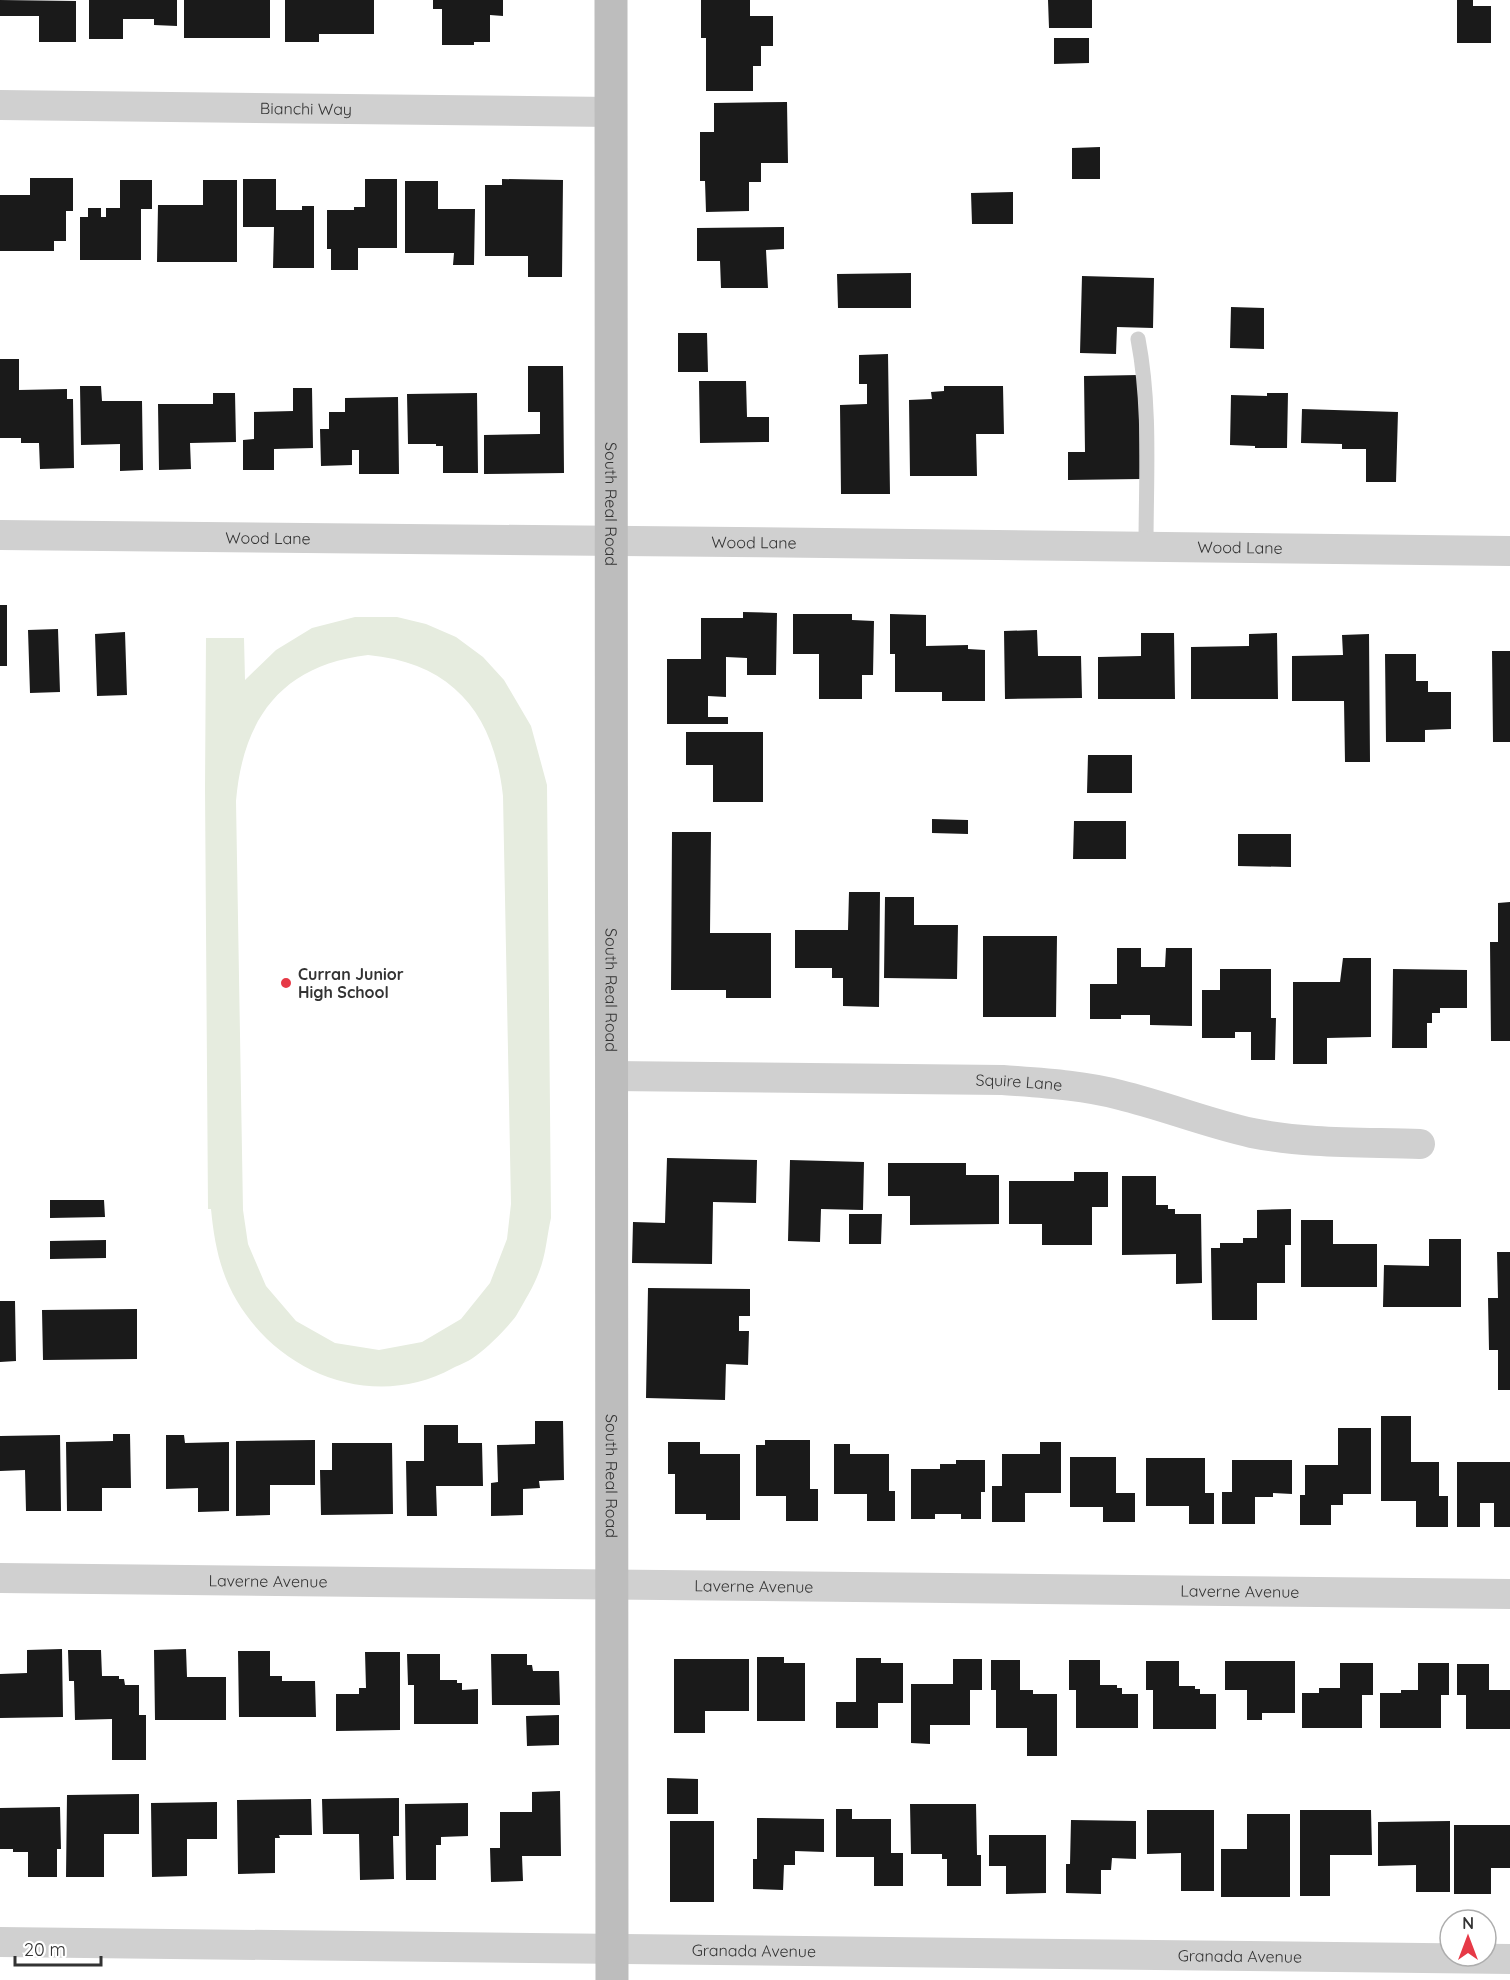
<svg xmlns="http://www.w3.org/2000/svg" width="1510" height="1980" font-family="Quicksand,sans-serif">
  <rect width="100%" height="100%" fill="#fff"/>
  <path fill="#e6ecdf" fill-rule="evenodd" d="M355,617H397L426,624L456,637L483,657L504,680L531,726L547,785L551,1218C547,1235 546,1255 539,1272C534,1286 524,1302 516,1316C508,1327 488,1347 477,1355C470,1361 461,1364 453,1368C375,1411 281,1375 237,1301C220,1273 214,1241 211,1209H208L205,788L206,638H244L245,680L276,650L312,628ZM368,655C453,663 494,714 503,796L511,1204L507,1239L490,1283L461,1319L422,1342L379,1350L335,1343L296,1321L266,1286L248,1244L243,1210L236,801C243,718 282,665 368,655Z"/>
  <path fill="#1a1a1a" d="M0,0L76,1V42H39V16H0Z
    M89,0H177V26L154,25V19H123V39H89Z
    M184,0H270V38H184Z
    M285,0H374V34H319V42H285Z
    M433,0H503V16L490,15V42H474V45H442V9H433Z
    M701,0H750V16H773V46H761V66H753V91H706V38H701Z
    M1048,0H1092V28H1049Z
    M1457,0H1473V6H1491V43H1457Z
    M1054,38H1089V63L1054,64Z
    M787,102L788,163H761V182H749V211L706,212L705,181H700V132H714V103Z
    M1100,147V179H1072V148Z
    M30,178H73V211H66V241H54V251H0V195H30Z
    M243,179H276V210H302V206H314V268H273L274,227H243Z
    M365,179H397V248H358V270H331V249H327V210H354V207H365Z
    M502,179L563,180L562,277H528V256H485V185H502Z
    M120,180H152V209H141V260H80V217H88V208H101V217H106V208H120Z
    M203,180H237V262H157L158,205H203Z
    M405,181H438V209H475L474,265H453L454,253H405Z
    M1013,192V224H972L971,193Z
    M784,227V249L766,250L768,288H721L720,261H697V228Z
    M911,273V308H838L837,274Z
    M1082,276L1154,278L1153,328L1117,327L1116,354L1080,353Z
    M1231,307L1264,308V349L1230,348Z
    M678,333H707L708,372H678Z
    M888,354L890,494H841L840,405L867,404V384H859V355Z
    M0,359H19V390L67,389V399H73L74,468L40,469L39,443H21V438H0Z
    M528,366H563L564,473L484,474V435L540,434V412H528Z
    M1139,375L1140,479L1068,480V452H1085L1084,376Z
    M699,381H746L747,417H769V442L700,443Z
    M80,386H101L102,401H142L143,470L120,471V444L81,445Z
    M944,386H1003L1004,434H976L977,476H910L909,400L932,399L931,392L944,391Z
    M293,388H312L313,448L274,449V470H243V440L254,439V412L293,411Z
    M213,393H235L236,442L190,443L191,469L159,470L158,404H213Z
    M477,393L478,473H443V446H436V444H408L407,394Z
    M1267,393H1288L1287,448H1255V446L1230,445L1231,395L1267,396Z
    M398,397L399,474H359V450H352V465L321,466L320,429H329V412H345V398Z
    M1302,409L1398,412L1396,482H1366V449H1342V444L1301,443Z
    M0,605H7V666H0Z
    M743,612L777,613L776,675H747V658L726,657V697L708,696V717H728V724H667V659H701V618H743Z
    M793,614H852V620L874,621L873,675H862V699H819V654H793Z
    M890,614L926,615V646L968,645V649L985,650V701H942V692H895V654H890Z
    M58,629L60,692L30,693L28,630Z
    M1037,630L1038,656H1081L1082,698L1005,699L1004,631Z
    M125,632L127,695L97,696L95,634Z
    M1141,633H1174L1175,699H1098V657L1141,656Z
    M1277,633L1278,699H1191V647L1249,646V634Z
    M1369,634L1370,762H1345L1344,701H1292V656L1343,655L1342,635Z
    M1492,651H1510V742H1493Z
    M1385,654H1416V681H1428V692H1451V729L1425,730V742H1386Z
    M686,732H763V802H713V765H686Z
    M1088,755H1132V793H1087Z
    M932,819L968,820V834L932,833Z
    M1074,821H1126V859H1073Z
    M672,832H711L710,933H771V998H726V990H671Z
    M1238,834H1291V867L1238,866Z
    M849,892H880L879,1007L843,1006V978H832V968H795V930H848Z
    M885,897H914V925H958L957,979L884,978Z
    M1510,902V1041H1491L1490,942H1498V903Z
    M983,936H1057L1056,1017H983Z
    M1117,948H1141V967H1165L1166,948H1192V1026L1150,1025V1015H1121V1019H1090V984H1117Z
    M1343,958H1371V1037L1327,1038V1064H1293V982H1340Z
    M1220,969H1271V1018H1276L1275,1060H1251V1032H1235V1038H1202V990H1220Z
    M1393,969L1467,970V1008H1440V1013H1432V1023H1427V1048H1392Z
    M667,1158L757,1160L756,1203L713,1202L712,1264L632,1263L633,1222L665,1223Z
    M790,1160L864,1162L863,1210L821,1209L820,1242L788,1241Z
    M888,1163H966V1175H999V1224L910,1225V1196H888Z
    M1074,1172H1108V1207H1092V1245H1042V1224H1009V1181H1074Z
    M1122,1176H1156V1205H1168V1209H1175V1214H1201L1202,1283L1176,1284V1254L1122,1255Z
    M50,1200H104L105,1217L50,1218Z
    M1291,1209V1245H1285V1283H1257V1320H1212L1211,1248H1220V1243H1243V1238H1257V1210Z
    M849,1214H882L881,1244H849Z
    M1301,1220H1333V1244H1377V1287H1301Z
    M1429,1239H1461V1307H1383L1384,1265L1429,1266Z
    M106,1240V1258L50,1259V1241Z
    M1497,1252H1510V1390H1498V1350H1489L1488,1298H1498Z
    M648,1288L750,1289V1316H739V1331H749L748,1365L726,1364L725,1400L646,1398Z
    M0,1301H15L16,1361L0,1362Z
    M137,1309V1359L43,1360L42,1310Z
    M1381,1416H1411V1462H1439V1496H1448V1527H1416V1501H1381Z
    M535,1421H563L564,1480L539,1481L540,1488L523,1489V1515L491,1516V1483L498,1482L497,1445L535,1444Z
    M424,1425H458V1443H482L483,1486H436L437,1516H407L406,1461H424Z
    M1338,1428H1371V1494H1343V1505H1331V1525H1300V1495H1305V1465H1338Z
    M113,1434H130L131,1488H102V1511H67L66,1442L113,1441Z
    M60,1435L61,1511H26L25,1470L0,1471V1436Z
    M166,1435H184L185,1443L229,1442V1511L198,1512V1488L166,1489Z
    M315,1440V1485H270V1515L236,1516V1441Z
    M765,1440H810V1489H818V1521H786V1496H756V1445H765Z
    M668,1442H700V1454H740V1520H706V1514H675V1474H668Z
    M1040,1442H1061V1493H1025V1522H992V1486H1002V1454H1040Z
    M332,1443H392L393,1514L321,1515L320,1470H332Z
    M834,1444H850V1454H889V1491H895V1521H867V1494H834Z
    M1070,1457H1116V1493H1135V1522H1103V1507H1070Z
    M1146,1458H1205V1493H1214V1524H1189V1506H1146Z
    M956,1460H985V1492H981V1519H961V1514H935V1519H911V1469H940V1464H956Z
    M1232,1460H1292V1494L1273,1493V1497H1255V1524H1222V1492H1232Z
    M1457,1462H1510V1527H1494V1503H1480V1527H1457Z
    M62,1649L63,1717L0,1718V1674L27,1673V1650Z
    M186,1649L187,1677H226V1720H155L154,1650Z
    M68,1650H101L102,1676H119V1679H124L125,1685H139V1715H146V1760H112V1719L75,1720L74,1681H69Z
    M238,1651H270V1676H282V1681H315L316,1717H239Z
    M365,1652H400V1730L336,1731V1694H359V1688H366Z
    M407,1654H440V1680H457V1683H462V1690L478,1689V1724H414V1685H408Z
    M491,1654H527V1665H532L533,1671H559L560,1705H492Z
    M757,1657H784V1663H805V1721H757Z
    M856,1658H881V1663H903V1703H878V1728H836V1702H856Z
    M674,1659H749V1711H705V1733H674Z
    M953,1659H982V1690H970V1725H930V1744L911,1743V1684H953Z
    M991,1660H1020V1690H1033V1694H1057V1756H1027V1728H996V1690H991Z
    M1069,1660H1100V1685H1117V1688H1122V1694H1138V1728H1076V1690H1069Z
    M1146,1661H1179V1686H1195V1689H1200V1694H1216V1729H1153V1690H1146Z
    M1225,1661H1295V1713H1262V1720H1247V1690H1225Z
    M1340,1663H1373V1695H1362V1728H1302V1693H1319V1688H1340Z
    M1418,1663H1449V1695H1441V1728H1380V1693H1401V1690H1418Z
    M1457,1664H1489V1690H1510V1729H1466V1695H1457Z
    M559,1715V1745L527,1746L526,1716Z
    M667,1778L698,1779V1814H667Z
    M560,1791L561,1856H522L523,1881L491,1882L490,1848H500V1812H532V1792Z
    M139,1794V1834H104V1877H66L67,1795Z
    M399,1798V1836H393L394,1879L360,1880L359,1834H323L322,1799Z
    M311,1799L312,1835H279L280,1838H275V1873L238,1874L237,1800Z
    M217,1802V1839H187V1876L152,1877L151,1803Z
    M468,1803V1836L441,1837V1845H436V1880H406L405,1804Z
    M910,1804H976L977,1855H981V1886H947V1859H942V1854H911Z
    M60,1807L61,1849H57V1877H28V1852H13V1849H0V1808Z
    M836,1809H852V1819H891V1853H903V1886H874V1857H836Z
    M1147,1810H1214V1891H1181V1853L1147,1854Z
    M1300,1810H1371L1372,1855H1330V1896H1300Z
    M1247,1814H1290V1897H1221V1849H1247Z
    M757,1818L824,1819V1852L795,1851V1865H784L783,1890L753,1889V1859H757Z
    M1071,1820L1136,1821V1859L1112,1858L1111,1870H1101V1894L1066,1893V1864H1070Z
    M670,1821H714V1902H670Z
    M1450,1821V1892H1416V1865L1378,1866V1822Z
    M1454,1825H1510V1868H1491V1894H1454Z
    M989,1835H1046V1893L1006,1894V1866H989Z"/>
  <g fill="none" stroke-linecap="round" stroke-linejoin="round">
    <path stroke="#d0d0d0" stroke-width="15" d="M1138,339C1151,407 1146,477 1146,546"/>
    <g stroke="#d0d0d0" stroke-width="30">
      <path id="s1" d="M0,105L611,112"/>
      <path id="s2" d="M0,535C503,541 1007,543 1510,551"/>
      <path id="s3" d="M611,1076L1003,1080C1042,1083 1082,1085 1120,1095C1165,1106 1207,1123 1252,1133C1307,1144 1364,1142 1420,1144"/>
      <path id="s4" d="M0,1578L1510,1594"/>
      <path id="s5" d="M0,1942L1510,1959"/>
    </g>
    <path stroke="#bdbdbd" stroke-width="33" id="s6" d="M611,0L612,1980"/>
  </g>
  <circle fill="#e63946" stroke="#fff" stroke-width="2" cx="286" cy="983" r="6"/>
  <g text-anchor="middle" stroke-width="6" stroke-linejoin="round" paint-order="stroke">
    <g font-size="16" fill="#333" stroke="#fff">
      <text dy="6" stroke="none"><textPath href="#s1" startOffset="306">Bianchi Way</textPath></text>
      <text dy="6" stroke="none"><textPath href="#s6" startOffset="504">South Real Road</textPath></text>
      <text dy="6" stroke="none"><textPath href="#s2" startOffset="268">Wood Lane</textPath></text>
      <text dy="6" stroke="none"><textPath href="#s2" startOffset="754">Wood Lane</textPath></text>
      <text dy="6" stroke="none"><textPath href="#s2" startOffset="1240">Wood Lane</textPath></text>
      <text dy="6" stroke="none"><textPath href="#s6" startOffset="990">South Real Road</textPath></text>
      <text dy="6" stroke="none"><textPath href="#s3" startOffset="408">Squire Lane</textPath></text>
      <text dy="6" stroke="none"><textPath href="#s6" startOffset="1476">South Real Road</textPath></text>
      <text dy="6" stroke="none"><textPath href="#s4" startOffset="268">Laverne Avenue</textPath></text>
      <text dy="6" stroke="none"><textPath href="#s4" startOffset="754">Laverne Avenue</textPath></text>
      <text dy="6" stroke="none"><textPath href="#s4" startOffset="1240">Laverne Avenue</textPath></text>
      <text dy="6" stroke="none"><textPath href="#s5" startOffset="754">Granada Avenue</textPath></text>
      <text dy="6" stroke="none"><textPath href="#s5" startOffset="1240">Granada Avenue</textPath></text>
    </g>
    <g font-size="16" font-weight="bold" fill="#333" stroke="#fff" text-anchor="start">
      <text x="298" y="980">Curran Junior<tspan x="298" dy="18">High School</tspan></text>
    </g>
  </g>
  <g transform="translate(1468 1938)"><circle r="28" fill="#ffffff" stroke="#adadad" stroke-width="1.5"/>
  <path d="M0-4.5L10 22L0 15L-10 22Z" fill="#e63946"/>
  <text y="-9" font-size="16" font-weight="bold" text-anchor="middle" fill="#333333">N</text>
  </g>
  <path d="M15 1956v9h86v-9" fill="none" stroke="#333333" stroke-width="3"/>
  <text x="24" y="1956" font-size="18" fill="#333333" stroke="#ffffff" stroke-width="4.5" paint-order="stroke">20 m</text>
</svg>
